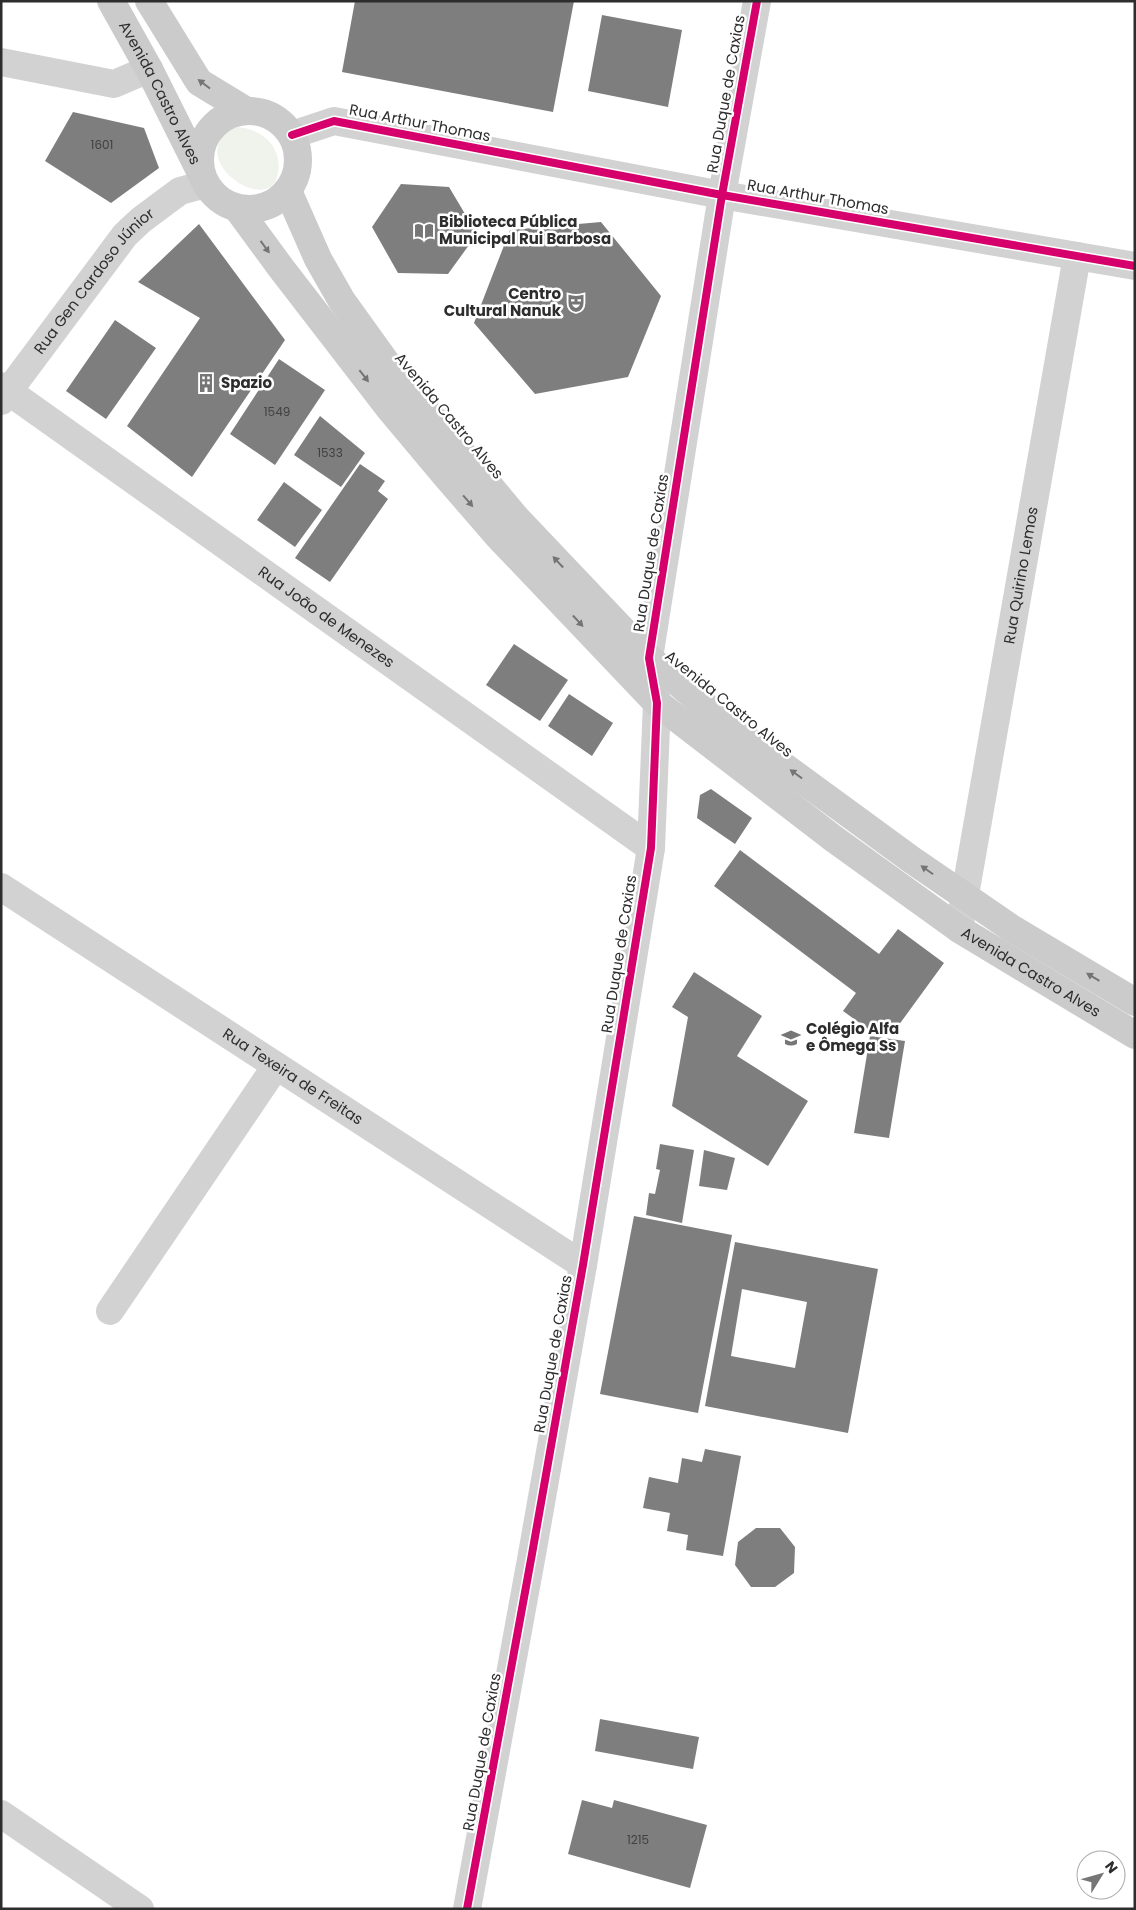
<svg xmlns="http://www.w3.org/2000/svg" width="1136" height="1910" font-family="Poppins,sans-serif">
  <rect width="100%" height="100%" fill="#fff"/>
  <path fill="#f0f3ec" d="M234,127C262,127 285,148 277,177C267,215 182,159 234,127Z"/>
  <path fill="#7e7e7e" fill-rule="evenodd" d="M355,1H574L553,112L342,72Z
    M602,15L682,30L668,107L588,91Z
    M73,112L144,128L159,168L111,203L45,161Z
    M401,184L449,187L477,234L448,274L398,273L372,227Z
    M601,222L661,296L628,377L535,394L474,323L510,230Z
    M199,224L285,340L192,477L127,426L200,318L138,282Z
    M115,320L156,348L106,419L66,391Z
    M279,359L325,390L275,465L230,434Z
    M320,416L365,453L341,487L294,455Z
    M360,464L385,481L378,491L388,499L330,582L295,558Z
    M284,482L322,510L295,547L257,520Z
    M514,644L568,680L540,721L486,685Z
    M569,694L613,723L592,756L548,726Z
    M711,789L752,818L735,844L697,818L700,795Z
    M740,850L879,954L898,929L944,963L893,1033L868,1029L843,1011L856,993L714,886Z
    M694,972L762,1016L737,1056L808,1101L768,1166L672,1106L688,1017L672,1007Z
    M870,1036L905,1041L889,1138L854,1133Z
    M660,1144L694,1150L682,1223L646,1215L649,1193L655,1194L660,1170L656,1169Z
    M704,1150L735,1158L727,1190L699,1186Z
    M634,1216L732,1235L698,1413L600,1394Z
    M735,1242L878,1269L848,1433L705,1406ZM742,1289L807,1302L795,1368L731,1356Z
    M705,1449L741,1456L723,1556L686,1550L688,1535L667,1531L670,1513L643,1508L649,1477L678,1483L682,1458L702,1462Z
    M756,1528H780L795,1547L794,1573L775,1587H751L735,1565L738,1542Z
    M600,1719L699,1737L693,1769L595,1751Z
    M582,1800L612,1808L614,1800L707,1825L690,1888L568,1854Z"/>
  <g fill="none" stroke-linecap="round" stroke-linejoin="round">
    <g stroke="#d2d2d2" stroke-width="28">
      <path d="M1,62L114,84L149,69"/>
      <path d="M292,135L334,121L722,195L1135,266"/>
      <path id="s1" d="M1,386L651,848"/>
      <path id="s2" d="M1,401L125,235L141,220L180,191L206,184"/>
      <path id="s3" d="M1,887L583,1265"/>
      <path id="s4" d="M959,929L1077,256"/>
      <path d="M110,1311L276,1066"/>
      <path d="M1,1814L140,1909"/>
      <path d="M467,1909L532,1554L583,1265L651,848L657,703L649,658L722,195L757,1"/>
    </g>
    <g stroke="#cbcbcb" stroke-width="28">
      <path id="s5" d="M111,1L149,69L201,173"/>
      <path d="M149,1L199,82L245,110"/>
      <circle cx="249" cy="160" r="49"/>
      <path d="M288,191L318,259L342,301L388,365L517,519L649,658L730,727L912,860L1011,928L1135,1002"/>
      <path id="s6" d="M237,208L281,268L389,408L446,476L498,536L657,703L834,839L959,929L1135,1035"/>
    </g>
    <g stroke="#fff" stroke-width="11">
      <path id="cycleway" d="M292,135L334,121L722,195L1135,266
        M467,1909L532,1554L583,1265L651,848L657,703L649,658L722,195L757,1"/>
    </g>
    <use href="#cycleway" stroke="#d6006c" stroke-width="8"/>
  </g>
  <defs><path id="oneway-solid" d="M-6-.8H1V-3.2L6.5 0L1 3.2V.8H-6Z" transform="scale(1.25)"/></defs>
  <g fill="#747474">
    <use href="#oneway-solid" transform="translate(204 84) rotate(-143)"/>
    <use href="#oneway-solid" transform="translate(265 247) rotate(54)"/>
    <use href="#oneway-solid" transform="translate(364 376) rotate(52)"/>
    <use href="#oneway-solid" transform="translate(468 501) rotate(49)"/>
    <use href="#oneway-solid" transform="translate(558 562) rotate(-133)"/>
    <use href="#oneway-solid" transform="translate(578 621) rotate(47)"/>
    <use href="#oneway-solid" transform="translate(796 774) rotate(-144)"/>
    <use href="#oneway-solid" transform="translate(927 870) rotate(-145)"/>
    <use href="#oneway-solid" transform="translate(1093 977) rotate(-149)"/>
  </g>
  <defs>
    <g id="library-bare" transform="scale(1.5)"><path d="M-6-4Q-3-5.5-.7-3.5V5Q-3 3-6 4ZM6-4Q3-5.5 .7-3.5V5Q3 3 6 4Z" fill="#767676" stroke="#fff" stroke-width="2.5" paint-order="stroke"/></g>
    <g id="theatre-bare" transform="scale(1.5)"><path d="M-5-5.5Q0-4 5-5.5V0Q5 5 0 6Q-5 5-5 0ZM-3.3-2.5H-1v1.5H-3.3ZM1-2.5H3.3v1.5H1ZM-2.8 1Q0 5.5 2.8 1Z" fill="#767676" stroke="#fff" stroke-width="2.5" paint-order="stroke"/></g>
    <g id="building-bare" transform="scale(1.5)"><path d="M-4-6H4V6H1V3H-1V6H-4ZM-2.5-4.3h1.7v1.8h-1.7ZM.8-4.3h1.7v1.8H.8ZM-2.5-1h1.7V.8h-1.7ZM.8-1h1.7V.8H.8Z" fill="#767676" stroke="#fff" stroke-width="2.5" paint-order="stroke"/></g>
    <g id="school-bare" transform="scale(1.5)"><path d="M0-5L7-2L0 1L-7-2ZM-4 1L0 2.5L4 1V4Q0 6-4 4Z" fill="#767676" stroke="#fff" stroke-width="2.5" paint-order="stroke"/></g>
  </defs>
  <g fill-rule="evenodd">
    <use href="#library-bare" x="424" y="231"/>
    <use href="#theatre-bare" x="576" y="303"/>
    <use href="#building-bare" x="206" y="383"/>
    <use href="#school-bare" x="791" y="1038"/>
  </g>
  <g text-anchor="middle" stroke-width="5" stroke-linejoin="round" paint-order="stroke">
    <g font-size="12" fill="#414141">
      <text x="102" y="149">1601</text>
      <text x="277" y="416">1549</text>
      <text x="330" y="457">1533</text>
      <text x="638" y="1844">1215</text>
    </g>
    <g font-size="15" fill="#2d2d2d" stroke="#fff">
      <text dy="5" stroke="none"><textPath href="#s5" startOffset="104">Avenida Castro Alves</textPath></text>
      <text transform="translate(726 94) rotate(-80)" y="5">Rua Duque de Caxias</text>
      <text transform="translate(420 123) rotate(11)" y="5">Rua Arthur Thomas</text>
      <text transform="translate(818 197) rotate(10)" y="5">Rua Arthur Thomas</text>
      <text dy="5" stroke="none"><textPath href="#s2" startOffset="152">Rua Gen Cardoso Júnior</textPath></text>
      <text transform="translate(449 416) rotate(50)" y="5">Avenida Castro Alves</text>
      <text transform="translate(651 553) rotate(-81)" y="5">Rua Duque de Caxias</text>
      <text dy="5" stroke="none"><textPath href="#s4" startOffset="359">Rua Quirino Lemos</textPath></text>
      <text dy="5" stroke="none"><textPath href="#s1" startOffset="399">Rua João de Menezes</textPath></text>
      <text transform="translate(729 704) rotate(39)" y="5">Avenida Castro Alves</text>
      <text transform="translate(619 954) rotate(-81)" y="5">Rua Duque de Caxias</text>
      <text dy="5" stroke="none"><textPath href="#s6" startOffset="1111">Avenida Castro Alves</textPath></text>
      <text dy="5" stroke="none"><textPath href="#s3" startOffset="348">Rua Texeira de Freitas</textPath></text>
      <text transform="translate(553 1354) rotate(-80)" y="5">Rua Duque de Caxias</text>
      <text transform="translate(482 1752) rotate(-80)" y="5">Rua Duque de Caxias</text>
    </g>
    <g font-size="15" font-weight="bold" fill="#2d2d2d" stroke="#fff" text-anchor="start">
      <text x="439" y="227">Biblioteca Pública<tspan x="439" dy="17">Municipal Rui Barbosa</tspan></text>
      <text x="561" y="299" text-anchor="end">Centro<tspan x="561" dy="17">Cultural Nanuk</tspan></text>
      <text x="221" y="388">Spazio</text>
      <text x="806" y="1034">Colégio Alfa<tspan x="806" dy="17">e Ômega Ss</tspan></text>
    </g>
  </g>
  <rect width="1136" height="1910" fill="none" stroke="#2d2d2d" stroke-width="5"/>
  <g transform="translate(1101 1875) rotate(53)"><circle r="24" fill="#ffffff" stroke="#ababab"/>
  <path d="M0-4L9 19L0 12L-9 19Z" fill="#767676"/>
  <text y="-8" font-size="14" font-weight="bold" text-anchor="middle" fill="#2d2d2d">N</text>
  </g>
</svg>
